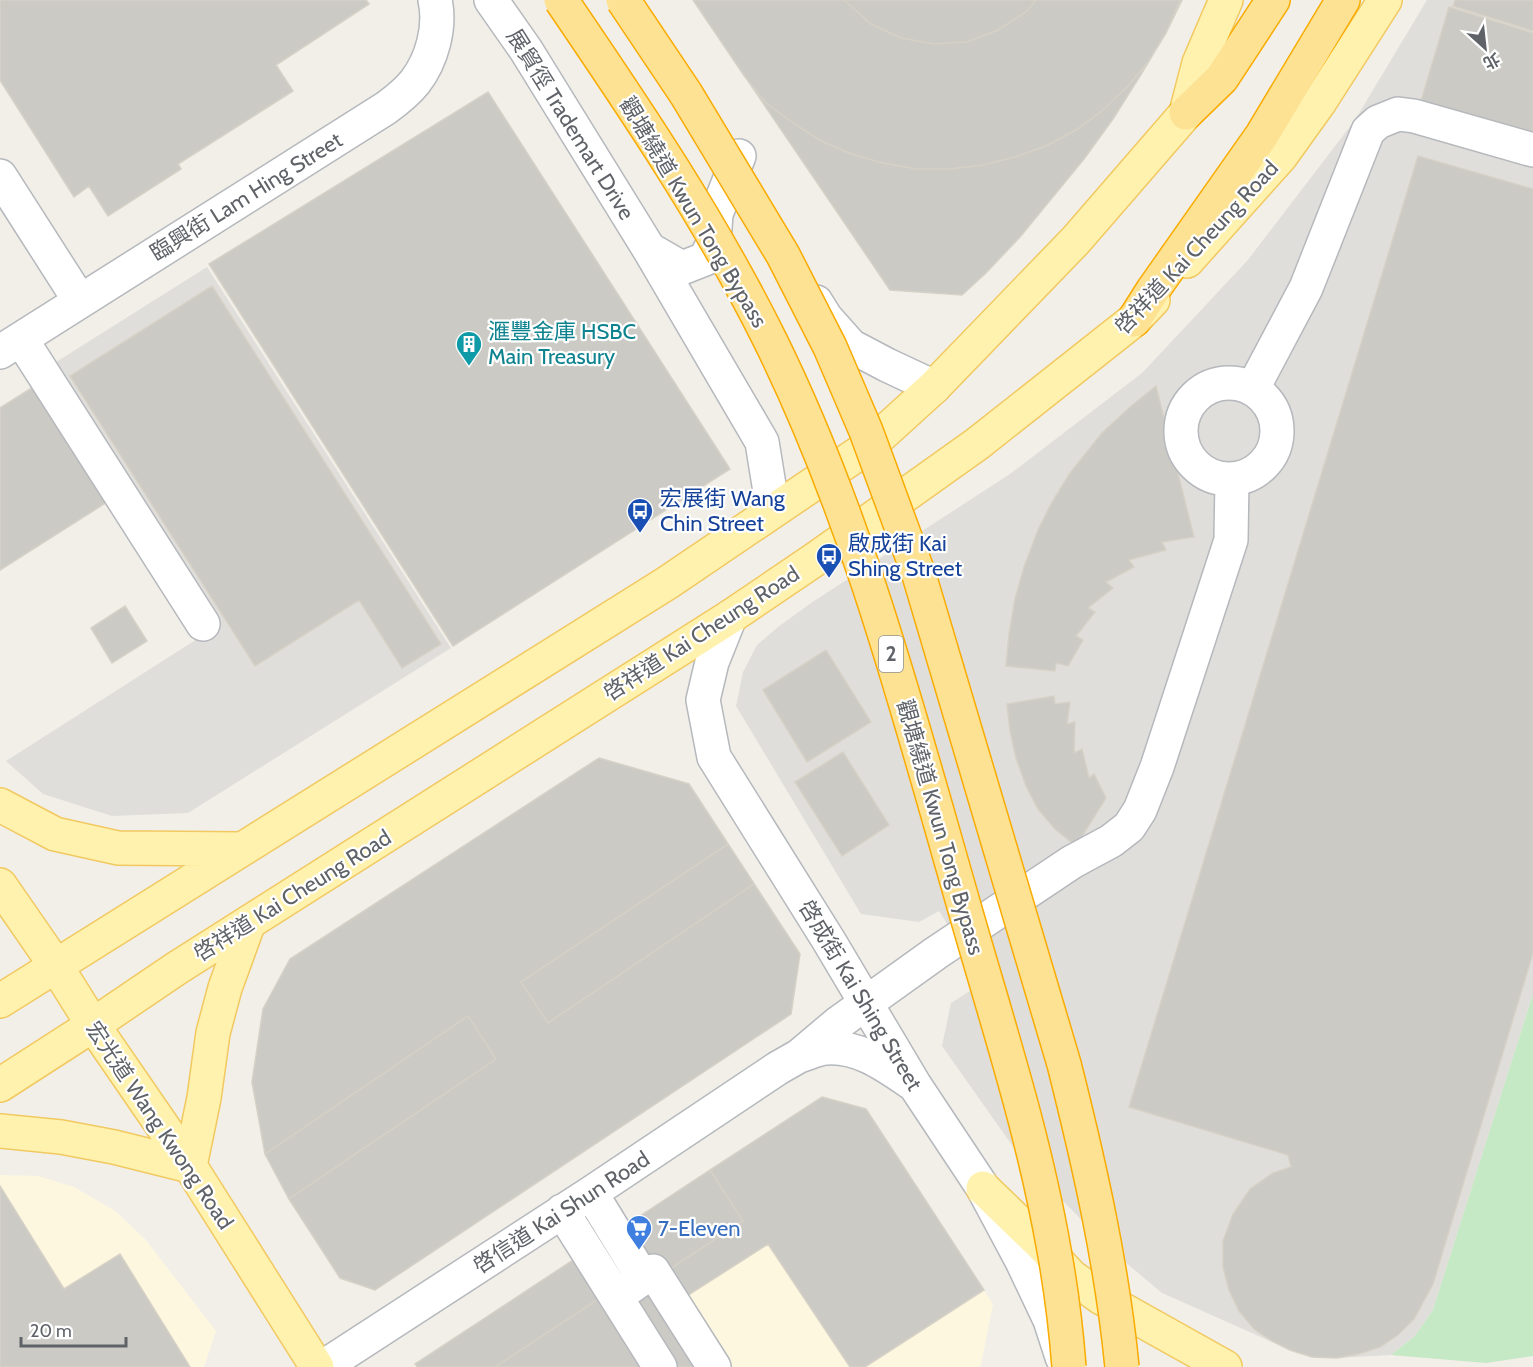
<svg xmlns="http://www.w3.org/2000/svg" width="1533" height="1367" font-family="Cabin,'Noto Sans TC',sans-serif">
  <rect width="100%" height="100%" fill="#f1efe8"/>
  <path fill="#fef7e0" d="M822,1097L866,1109L993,1304L981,1365L978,1367H414L415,1364Z
    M0,1175L38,1176L74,1187L115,1211L145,1239L216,1331L204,1367H0Z"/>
  <path fill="#e0deda" d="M1427,0H1533V994L1433,1310L1415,1336L1391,1355L1337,1358L1312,1357L1290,1350L1162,1293L1112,1251L1021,1158L942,1046L951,1003L984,982L939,911L919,922L861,914L736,706L743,672L757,645L778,627L811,603L1010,474L1142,373L1247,261L1355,120Z
    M207,267L451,648L188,813L112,816L43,794L6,761L219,625L53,364Z"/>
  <path fill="#c5e8c5" d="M1533,994V1356L1486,1363L1391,1355L1415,1336L1433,1310Z"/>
  <path fill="#cccac5" stroke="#d6d1c6" stroke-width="1.5" d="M0,0H366L369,4L276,65L293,91L178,164L181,169L108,216L89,186L74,197L0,80Z
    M0,0H366L369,4L276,65L293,91L178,164L181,169L108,216L89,186L74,197L0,80Z
    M693,0H844L871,24L901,38L934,44L967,42L998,30L1026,12L1036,0H1180L1166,33L1148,62L1127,87L1103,110L1076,130L1046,146L1015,157L983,165L950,169H917L883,163L851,154L821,141L793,123L766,103L745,77Z
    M693,0H1182L1166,33L1140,76L1113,119L1084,159L1020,237L986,273L962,295L890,290Z
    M1455,0H1533V31L1453,6Z
    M1449,7L1533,33V135L1421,101Z
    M488,92L730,469L453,646L209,264Z
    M1418,156L1533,189V953L1433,1284L1414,1319L1398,1335L1380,1347L1359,1354L1337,1358L1312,1357L1290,1350L1272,1341L1254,1329L1239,1311L1229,1290L1223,1267V1241L1233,1214L1250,1189L1273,1173L1291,1167L1288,1155L1129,1107Z
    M212,286L441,644L402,668L359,600L255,666L70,376Z
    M41,382L115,497L0,570V408Z
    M1156,386L1194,537L1162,542L1166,550L1129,560L1134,567L1106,582L1113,588L1088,608L1095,612L1076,636L1083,640L1068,666L1056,663L1055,671L1006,666L1009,634L1015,599L1024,567L1038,530L1052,502L1070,473L1102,433L1130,407Z
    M125,606L147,641L112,663L91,628Z
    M826,650L871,722L807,762L763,690Z
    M1054,696L1055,704L1070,702L1067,724L1075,722L1074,753L1082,749L1089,778L1094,774L1106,798L1076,846L1055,829L1038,809L1026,786L1016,758L1010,731L1007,704Z
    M843,752L889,825L842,856L795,782Z
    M599,758L689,784L800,954L791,1014L375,1290L340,1278L289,1199L265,1154L252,1082L263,1009L290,959Z
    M599,758L689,784L728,844L521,982L548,1023L754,884L800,954L791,1014L375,1290L340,1278L289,1199L496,1059L468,1016L265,1154L252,1082L263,1009L290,959Z
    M822,1097L866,1109L984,1290L865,1367H850L768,1244L662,1312L645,1285L743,1221L710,1170Z
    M710,1170L743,1221L630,1295L623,1283L495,1367H417L415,1364Z
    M0,1186L64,1289L120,1254L190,1367H0Z
    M623,1283L645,1285L698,1367H495Z"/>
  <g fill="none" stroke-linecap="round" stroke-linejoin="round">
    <g stroke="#b5b8bc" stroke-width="36">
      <path id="minor" d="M491,0L526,50L649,249L762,442L773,510
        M0,176L80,301
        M649,249L682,268L705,259L714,242L716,214L739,156
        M816,302L826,318L851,346L887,365L934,387
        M21,339L203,624
        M0,352L386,108C397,100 407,92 415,82C432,60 441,27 435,0
        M1181 431a48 48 0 1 1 96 0a48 48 0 1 1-96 0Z
        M1253,388L1306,288L1368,131L1378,122L1398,114L1414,116L1533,150
        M730,617L712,662L703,700L714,757L829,941L914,1084L983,1188L1022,1261L1050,1320L1062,1357
        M799,1056C807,1054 818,1048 827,1048C859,1046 885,1065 910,1082
        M591,1193L643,1278
        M562,1211L660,1367
        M616,1297L653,1271L714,1367
        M323,1367L591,1193L778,1068L799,1056L837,1024L936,953L1072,862L1111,841L1129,827L1140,810L1157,767L1231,540L1232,479"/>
    </g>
    <g stroke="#f2c960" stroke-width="36">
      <path id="major" d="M1187,261L1281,156L1319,103L1385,0
        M0,805L55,834L118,848L242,849
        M0,885L56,966L93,1025L190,1166L317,1367
        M0,1001L667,583L868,447L934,387L1076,240L1186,113L1199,63L1226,0
        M0,1085L93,1025L177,968L730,617L817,558L977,444L1134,320L1153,300
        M0,1131L61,1137L114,1147L190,1166
        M190,1166L204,1098L213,1033L225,988L249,922
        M983,1188L1042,1245L1071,1276L1100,1297L1225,1367"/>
    </g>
    <g stroke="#f9ab00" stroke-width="36">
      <path id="highway" d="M1186,113L1222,78L1273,0
        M1134,320L1153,290L1262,135L1343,0"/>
    </g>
    <use href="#minor" stroke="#fff" stroke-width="33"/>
    <use href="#major" stroke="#fff2af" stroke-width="33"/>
    <use href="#highway" stroke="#fde293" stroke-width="33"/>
    <g stroke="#f9ab00" stroke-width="36" stroke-linecap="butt">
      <path id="highway-bridge" d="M561,0C636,110 711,221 770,340C860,522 910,719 966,913C998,1025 1034,1135 1054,1250C1061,1288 1066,1328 1069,1367
        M623,0L686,94L783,255L830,347L866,431L919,575L1064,1064C1089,1163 1112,1264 1122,1367"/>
    </g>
    <use href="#highway-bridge" stroke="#fde293" stroke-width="33"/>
  </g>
  <defs>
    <g id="building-pin" transform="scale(1.35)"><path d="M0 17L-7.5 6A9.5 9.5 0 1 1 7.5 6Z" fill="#0f9aa8" stroke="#fff"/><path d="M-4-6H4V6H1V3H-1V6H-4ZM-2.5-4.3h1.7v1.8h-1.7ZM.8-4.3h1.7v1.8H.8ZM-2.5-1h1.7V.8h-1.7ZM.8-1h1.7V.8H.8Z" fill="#fff"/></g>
    <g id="bus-pin" transform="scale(1.35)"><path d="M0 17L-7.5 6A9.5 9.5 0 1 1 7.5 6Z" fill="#1a4fb4" stroke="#fff"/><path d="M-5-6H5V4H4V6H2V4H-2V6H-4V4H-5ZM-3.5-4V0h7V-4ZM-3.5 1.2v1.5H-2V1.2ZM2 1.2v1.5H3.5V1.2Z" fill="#fff"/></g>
    <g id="supermarket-pin" transform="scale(1.35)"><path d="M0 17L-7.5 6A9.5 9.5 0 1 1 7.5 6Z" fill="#3f7fe0" stroke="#fff"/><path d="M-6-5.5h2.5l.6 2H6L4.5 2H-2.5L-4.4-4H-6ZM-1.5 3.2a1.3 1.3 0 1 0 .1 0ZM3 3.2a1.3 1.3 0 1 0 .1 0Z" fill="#fff"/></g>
  </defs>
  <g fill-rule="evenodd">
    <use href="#building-pin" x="469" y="344"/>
    <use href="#bus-pin" x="640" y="511"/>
    <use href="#bus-pin" x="829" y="556"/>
    <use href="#supermarket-pin" x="639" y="1228"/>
  </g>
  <g text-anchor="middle" stroke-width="4.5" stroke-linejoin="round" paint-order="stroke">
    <rect fill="#fff" stroke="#8f9295" stroke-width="1.5" x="879" y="636" width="24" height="36" rx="4.5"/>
    <g font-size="21" font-weight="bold" fill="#5f6368">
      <text x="891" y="661">2</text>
    </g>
    <g font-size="22" fill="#5f6368" stroke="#fff">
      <text transform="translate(571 124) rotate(58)" y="8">展貿徑 Trademart Drive</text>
      <text transform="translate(246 196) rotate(-32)" y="8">臨興街 Lam Hing Street</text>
      <text transform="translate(694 212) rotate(59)" y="8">觀塘繞道 Kwun Tong Bypass</text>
      <text transform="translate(1196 247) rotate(-47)" y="8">啓祥道 Kai Cheung Road</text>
      <text transform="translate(701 633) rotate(-33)" y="8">啓祥道 Kai Cheung Road</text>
      <text transform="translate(941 827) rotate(74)" y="8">觀塘繞道 Kwun Tong Bypass</text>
      <text transform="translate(292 895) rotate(-32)" y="8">啓祥道 Kai Cheung Road</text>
      <text transform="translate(861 995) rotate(59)" y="8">啓成街 Kai Shing Street</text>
      <text transform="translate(160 1125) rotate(56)" y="8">宏光道 Wang Kwong Road</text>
      <text transform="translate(561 1212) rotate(-33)" y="8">啓信道 Kai Shun Road</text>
    </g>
    <g font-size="22" fill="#0d838f" stroke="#fff" text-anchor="start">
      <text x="488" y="339">滙豐金庫 HSBC<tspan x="488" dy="25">Main Treasury</tspan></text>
    </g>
    <g font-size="22" fill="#164399" stroke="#fff" text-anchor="start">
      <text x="660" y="506">宏展街 Wang<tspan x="660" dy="25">Chin Street</tspan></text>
      <text x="848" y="551">啟成街 Kai<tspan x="848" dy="25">Shing Street</tspan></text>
    </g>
    <g font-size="22" fill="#366cbe" stroke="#fff" text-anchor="start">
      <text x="658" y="1236">7-Eleven</text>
    </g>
  </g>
  <g transform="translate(1485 48) rotate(153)" stroke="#ffffff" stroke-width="4.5" paint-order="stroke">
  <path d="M0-4.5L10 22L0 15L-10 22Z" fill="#5f6368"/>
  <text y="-9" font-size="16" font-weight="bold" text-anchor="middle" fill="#5f6368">北</text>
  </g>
  <path d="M21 1337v9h105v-9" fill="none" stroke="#5f6368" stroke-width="3"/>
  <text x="30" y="1337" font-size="18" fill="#5f6368" stroke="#ffffff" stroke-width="4.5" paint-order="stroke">20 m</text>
</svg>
